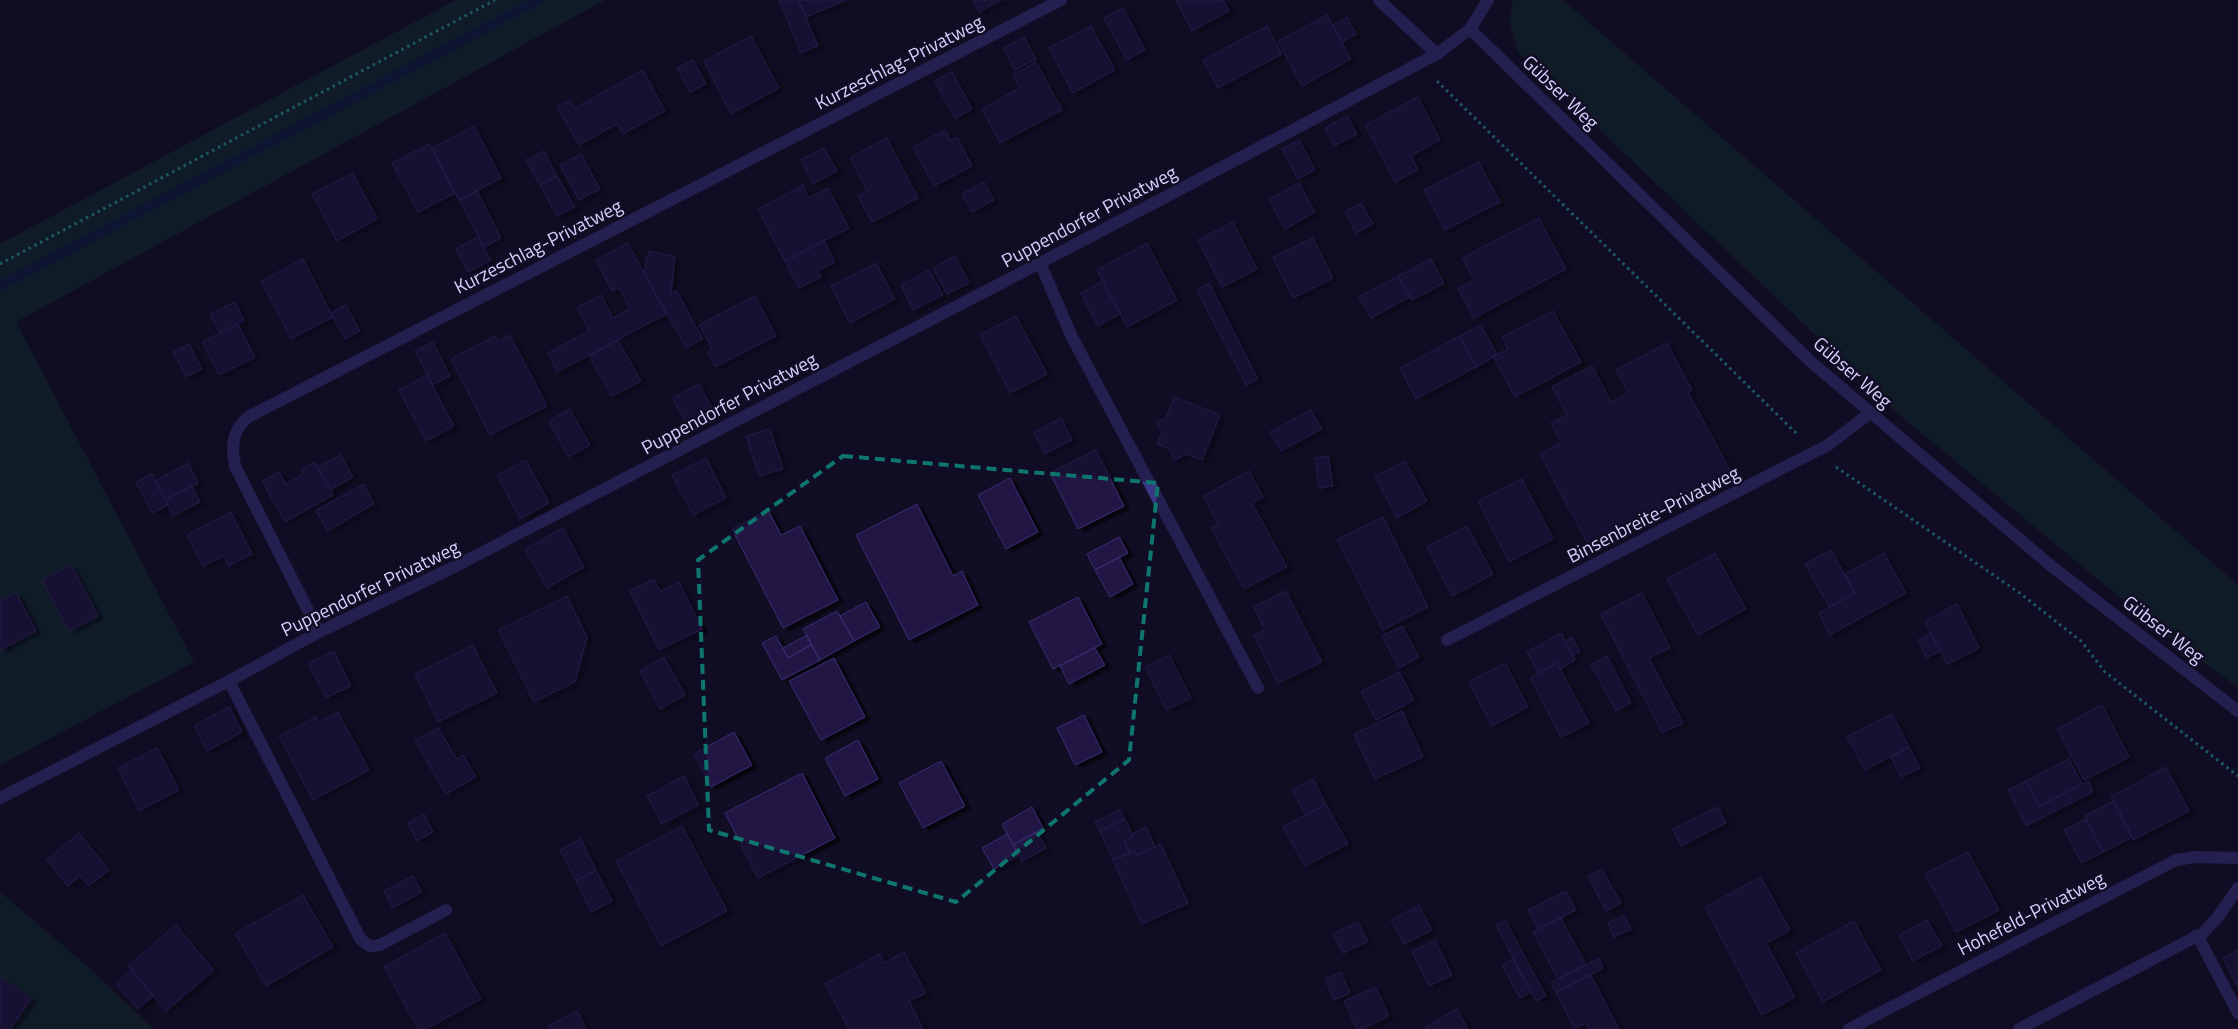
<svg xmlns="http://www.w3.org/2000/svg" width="2238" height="1029" font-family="'Titillium Web',sans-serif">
  <defs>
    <filter id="shadow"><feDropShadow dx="5.5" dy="3" stdDeviation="1" flood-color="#0009"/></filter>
  </defs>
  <rect width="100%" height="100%" fill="#110d24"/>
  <path fill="#102e2d" d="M456,0H605L16,322L194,662L0,765V244Z
    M1513,0H1563L2238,585V687L2164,634L1896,412L1518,52L1510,23Z
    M0,892L86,965L154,1029H0Z"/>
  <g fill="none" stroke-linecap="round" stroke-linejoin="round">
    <path stroke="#0a2046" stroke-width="10" d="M0,286L538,0"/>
  </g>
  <path fill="#221945" stroke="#392b71" filter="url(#shadow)" d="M779,0H798L818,46L801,53Z
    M798,0H846L806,17Z
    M973,0H1001L979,12Z
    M1176,0H1223L1229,11L1192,31Z
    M1123,8L1145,50L1127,60L1104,18Z
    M1327,15L1351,59L1302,86L1278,41Z
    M1347,17L1356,34L1342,42L1333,25Z
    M1091,26L1115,70L1073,93L1049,48Z
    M1267,26L1282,54L1218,88L1203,60Z
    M751,36L779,88L731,114L704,61Z
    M1024,37L1036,59L1015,70L1003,48Z
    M693,60L706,84L690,92L677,68Z
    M1036,62L1062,110L1000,143L982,109L1020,88L1013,75Z
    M643,70L665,111L623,134L617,124L579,145L557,107L570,100L575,108Z
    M952,72L972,109L955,119L935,81Z
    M1418,97L1440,140L1411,156L1418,170L1395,182L1365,125Z
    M1347,116L1357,134L1334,146L1325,128Z
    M474,126L501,178L459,200L432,148Z
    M945,130L950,140L957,137L972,166L934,186L913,147Z
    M887,138L918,198L872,222L858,196L867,191L850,158Z
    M1299,140L1315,170L1298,179L1282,149Z
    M429,144L455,193L418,212L392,163Z
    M824,148L837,171L813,184L801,160Z
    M544,151L557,176L540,185L526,160Z
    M581,154L600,189L579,200L560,165Z
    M1479,162L1500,202L1445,230L1424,190Z
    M353,173L377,219L337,241L312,194Z
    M557,176L575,207L557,216L540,185Z
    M984,182L994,200L972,212L962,194Z
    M1299,183L1315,212L1285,229L1269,199Z
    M803,185L809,198L828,188L849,228L785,261L758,209Z
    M477,191L501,238L484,247L459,200Z
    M1361,203L1373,224L1356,233L1345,212Z
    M1539,218L1566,269L1474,318L1458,288L1474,280L1462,258Z
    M1233,222L1257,269L1222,287L1198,240Z
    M478,237L491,260L468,272L456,249Z
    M1313,238L1333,278L1293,298L1273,257Z
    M824,241L835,262L818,271L821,277L799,288L785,261Z
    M628,243L666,314L557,372L548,353L589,331L577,308L601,295L613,318L630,309L619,288L612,291L596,260Z
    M1147,243L1177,300L1127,327L1097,270Z
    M649,251L675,257L671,293L676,290L703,339L686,348L644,272Z
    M955,256L969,283L947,294L933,268Z
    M303,259L333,317L291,339L261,281Z
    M1431,259L1444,283L1412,300L1398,276Z
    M876,263L895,299L850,323L831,286Z
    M929,270L943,295L913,310L901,285Z
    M1398,276L1410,297L1371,318L1359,297Z
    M1103,281L1120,314L1098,326L1081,293Z
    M1209,283L1258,379L1246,385L1197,290Z
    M755,296L776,336L715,367L707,352L712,349L699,325Z
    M235,302L244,321L220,333L210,314Z
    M346,305L360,331L345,339L331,313Z
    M1553,311L1581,362L1515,397L1493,356L1508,349L1502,337Z
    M1016,316L1047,374L1010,393L980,335Z
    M238,324L255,357L219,375L202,342Z
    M1481,325L1497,355L1476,367L1460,336Z
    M510,335L547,406L490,435L451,359L495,336L498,341Z
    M1460,336L1476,367L1416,399L1400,368Z
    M618,340L641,381L612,396L589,356Z
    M433,342L450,376L433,385L415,351Z
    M1667,343L1692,390L1688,392L1732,474L1591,550L1540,454L1561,442L1551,423L1567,415L1552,387L1592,366L1611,402L1628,393L1616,370Z
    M189,344L202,369L186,377L173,352Z
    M427,375L454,426L426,441L399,390Z
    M699,384L713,410L686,424L673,398Z
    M1174,397L1220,415L1202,460L1186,454L1175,460L1169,449L1157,444L1162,432L1156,423L1166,418Z
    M570,409L590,445L568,457L549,421Z
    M1311,410L1322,429L1281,451L1270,432Z
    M1061,418L1072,440L1045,454L1034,432Z
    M770,429L783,469L759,476L746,436Z
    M1096,450L1124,506L1078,529L1050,473Z
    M341,455L353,477L330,490L317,467Z
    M1328,456L1333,486L1319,488L1315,458Z
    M706,458L726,498L693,515L672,475Z
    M526,460L549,503L520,519L497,475Z
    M1405,461L1427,501L1397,518L1375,477Z
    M315,462L333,495L285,522L262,481L279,472L286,484L304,474L301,469Z
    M188,463L198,483L165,500L155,481Z
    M1249,471L1263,497L1252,503L1287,567L1244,589L1211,528L1218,524L1203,496Z
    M152,474L168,505L152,513L136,482Z
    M1010,478L1038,532L1006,549L978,495Z
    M1522,479L1553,539L1509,562L1478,501Z
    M364,484L374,504L327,531L316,510Z
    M192,486L200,502L173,516L165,500Z
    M917,504L953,576L962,571L978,605L909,640L856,535Z
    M768,510L781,535L800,526L838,600L783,628L732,529Z
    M231,512L252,554L229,566L224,556L203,566L187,535Z
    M1383,517L1428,607L1383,630L1337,540Z
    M1467,526L1493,574L1452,596L1427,547Z
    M563,528L584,567L547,588L525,549Z
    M1119,537L1128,553L1095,570L1087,554Z
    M1831,550L1855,593L1829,607L1805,564Z
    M1715,553L1746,609L1698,635L1667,579Z
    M1884,553L1906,593L1830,635L1819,613L1855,593L1845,574Z
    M1119,557L1133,584L1110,597L1095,570Z
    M71,565L98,616L69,631L42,580Z
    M654,579L660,591L679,582L702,629L659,650L630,591Z
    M1286,591L1322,662L1278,683L1254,635L1265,630L1254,607Z
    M16,593L36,631L0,650V601Z
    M1642,593L1670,648L1649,658L1683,723L1662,733L1601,614Z
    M567,596L587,637L575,682L534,702L498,630Z
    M1078,597L1102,644L1053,669L1029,622Z
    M866,602L880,627L854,641L840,616Z
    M1957,604L1979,648L1947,664L1925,621Z
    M837,611L854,641L820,660L803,629Z
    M1402,626L1419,657L1399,668L1382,636Z
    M1561,633L1575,660L1560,669L1557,663L1538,673L1527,652Z
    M1931,633L1940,651L1927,658L1918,640Z
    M807,635L811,645L788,658L783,648Z
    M776,636L788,658L811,645L820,660L782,680L762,643Z
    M1572,637L1580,652L1573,655L1565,641Z
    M473,645L497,693L438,722L415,674Z
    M1095,648L1105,665L1069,684L1060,666Z
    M334,651L351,686L326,698L308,663Z
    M1169,655L1191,698L1166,710L1145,667Z
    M1607,656L1631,703L1616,711L1591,665Z
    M664,657L685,695L660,709L640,671Z
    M834,658L865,717L821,740L789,681Z
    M1505,663L1528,707L1492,726L1469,682Z
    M1557,663L1589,723L1561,737L1530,678Z
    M1399,672L1414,700L1376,720L1361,692Z
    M2102,705L2129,757L2084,780L2057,729Z
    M229,707L242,732L207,751L194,726Z
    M1402,711L1423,757L1375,779L1354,734Z
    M338,712L369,770L313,800L279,736L316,717L318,722Z
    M1892,714L1909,747L1865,770L1847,737Z
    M1084,715L1102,752L1075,765L1057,728Z
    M438,728L457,759L463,755L476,777L446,794L415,741Z
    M734,732L752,765L711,787L694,754Z
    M858,740L878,779L845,796L825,758Z
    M1909,747L1920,768L1901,777L1891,757Z
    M157,748L179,790L139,811L118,768Z
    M2069,759L2082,784L2039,806L2026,781Z
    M941,761L965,806L923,828L899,783Z
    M2166,767L2189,811L2133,840L2111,797Z
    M802,773L835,838L758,878L725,813Z
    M684,776L699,805L662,824L647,796Z
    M1313,779L1326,804L1306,815L1292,790Z
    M2026,781L2039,806L2088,781L2093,792L2026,826L2008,790Z
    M2114,801L2132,837L2103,852L2085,816Z
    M1326,804L1348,844L1305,866L1283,827Z
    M1032,807L1043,828L1013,845L1002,824Z
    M1718,807L1726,823L1681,846L1673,829Z
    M1120,810L1125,819L1100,831L1095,822Z
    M424,814L433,832L417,841L408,823Z
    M1125,819L1133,837L1124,841L1130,853L1113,860L1100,831Z
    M2086,819L2103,852L2082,863L2064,830Z
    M682,826L727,911L661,946L616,861Z
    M1146,827L1155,847L1137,855L1135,850L1130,853L1124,841L1133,837L1132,834Z
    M1037,832L1046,848L1022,861L1013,845Z
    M79,833L109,870L89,886L80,876L68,886L47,860Z
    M1007,834L1019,855L994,869L982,848Z
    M581,839L596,870L576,881L560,850Z
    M1161,844L1188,903L1142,924L1113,860L1135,850L1137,855Z
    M1968,852L1999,910L1956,932L1925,874Z
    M1602,869L1621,903L1606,911L1588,876Z
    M596,870L612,901L591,912L576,881Z
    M413,876L422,892L393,908L384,891Z
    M1761,877L1790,930L1766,943L1795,997L1762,1015L1705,907Z
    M1566,891L1576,910L1538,929L1528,910Z
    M303,895L333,947L266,986L235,934Z
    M1419,905L1432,930L1404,944L1391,920Z
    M1624,915L1631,929L1614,937L1608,923Z
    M1561,918L1586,965L1558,979L1533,932Z
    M1505,920L1546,996L1536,1001L1496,925Z
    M1927,920L1942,946L1913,961L1899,935Z
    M1854,921L1881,970L1823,1002L1796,953Z
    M1358,922L1368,941L1343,953L1333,934Z
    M176,925L214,970L166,1011L128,966Z
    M445,933L481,999L426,1029H418L384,967Z
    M1435,940L1452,975L1429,986L1412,951Z
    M2238,950V988L2223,958Z
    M904,952L926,993L909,1001L923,1029H849L825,984L880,954L884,963Z
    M1599,958L1603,968L1556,992L1551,983Z
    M1513,959L1531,992L1520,998L1502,965Z
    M131,970L153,996L138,1009L116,984Z
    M1341,972L1350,993L1334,1000L1325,979Z
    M1590,974L1619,1029H1589L1586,1023L1575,1029L1556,992Z
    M0,977L31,999L10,1029H0Z
    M1376,987L1389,1016L1362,1029H1357L1344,1001Z
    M1457,1009L1468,1029H1426L1425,1027Z
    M577,1011L586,1029H550L548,1026Z"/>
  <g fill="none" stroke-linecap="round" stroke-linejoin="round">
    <path stroke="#2cb7b0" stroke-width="3" stroke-dasharray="2.5 4" stroke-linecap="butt" d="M1437,81L1797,434
      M0,264L495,0
      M1836,467L2021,594L2082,642L2105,672L2238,776"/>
    <path stroke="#3b3784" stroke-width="12" d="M1470,29L1488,0
      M1040,263L1072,337L1258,688
      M229,681L361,940L370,946L380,945L446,910
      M2197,935L2238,1013"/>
    <path stroke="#3b3784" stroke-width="12" d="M1379,0L1437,54
      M319,632L235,466C231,446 232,431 248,417L1061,0
      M1447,640L1828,445L1870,413
      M0,798L229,681L319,632L454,567L1040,263L1437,54L1470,29L1810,361L2050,565L2238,711
      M1849,1029L2176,860L2195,857L2238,858
      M2019,1029L2203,933L2218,917L2238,888"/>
  </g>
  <path d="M0 0H2238V1029H0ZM843,456L1158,483L1129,760L956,902L709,830L698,560Z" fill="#110d24" fill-opacity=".55" fill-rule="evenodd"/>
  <path fill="none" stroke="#0f766e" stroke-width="4" stroke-dasharray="10 6" stroke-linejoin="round" d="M843,456L1158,483L1129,760L956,902L709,830L698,560Z"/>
  <g text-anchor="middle" stroke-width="5" stroke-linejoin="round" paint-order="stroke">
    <g font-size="19" fill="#d6d0ff" stroke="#110d24">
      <text transform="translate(899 62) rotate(-27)" y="7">Kurzeschlag-Privatweg</text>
      <text transform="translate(1561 92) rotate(44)" y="7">Gübser Weg</text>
      <text transform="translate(1089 216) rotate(-28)" y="7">Puppendorfer Privatweg</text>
      <text transform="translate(538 246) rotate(-27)" y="7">Kurzeschlag-Privatweg</text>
      <text transform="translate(1853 372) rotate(41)" y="7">Gübser Weg</text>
      <text transform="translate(729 403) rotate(-28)" y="7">Puppendorfer Privatweg</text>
      <text transform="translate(1653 514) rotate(-27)" y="7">Binsenbreite-Privatweg</text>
      <text transform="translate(370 588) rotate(-26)" y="7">Puppendorfer Privatweg</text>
      <text transform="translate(2164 629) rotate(38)" y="7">Gübser Weg</text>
      <text transform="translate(2031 913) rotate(-27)" y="7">Hohefeld-Privatweg</text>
    </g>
  </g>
</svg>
